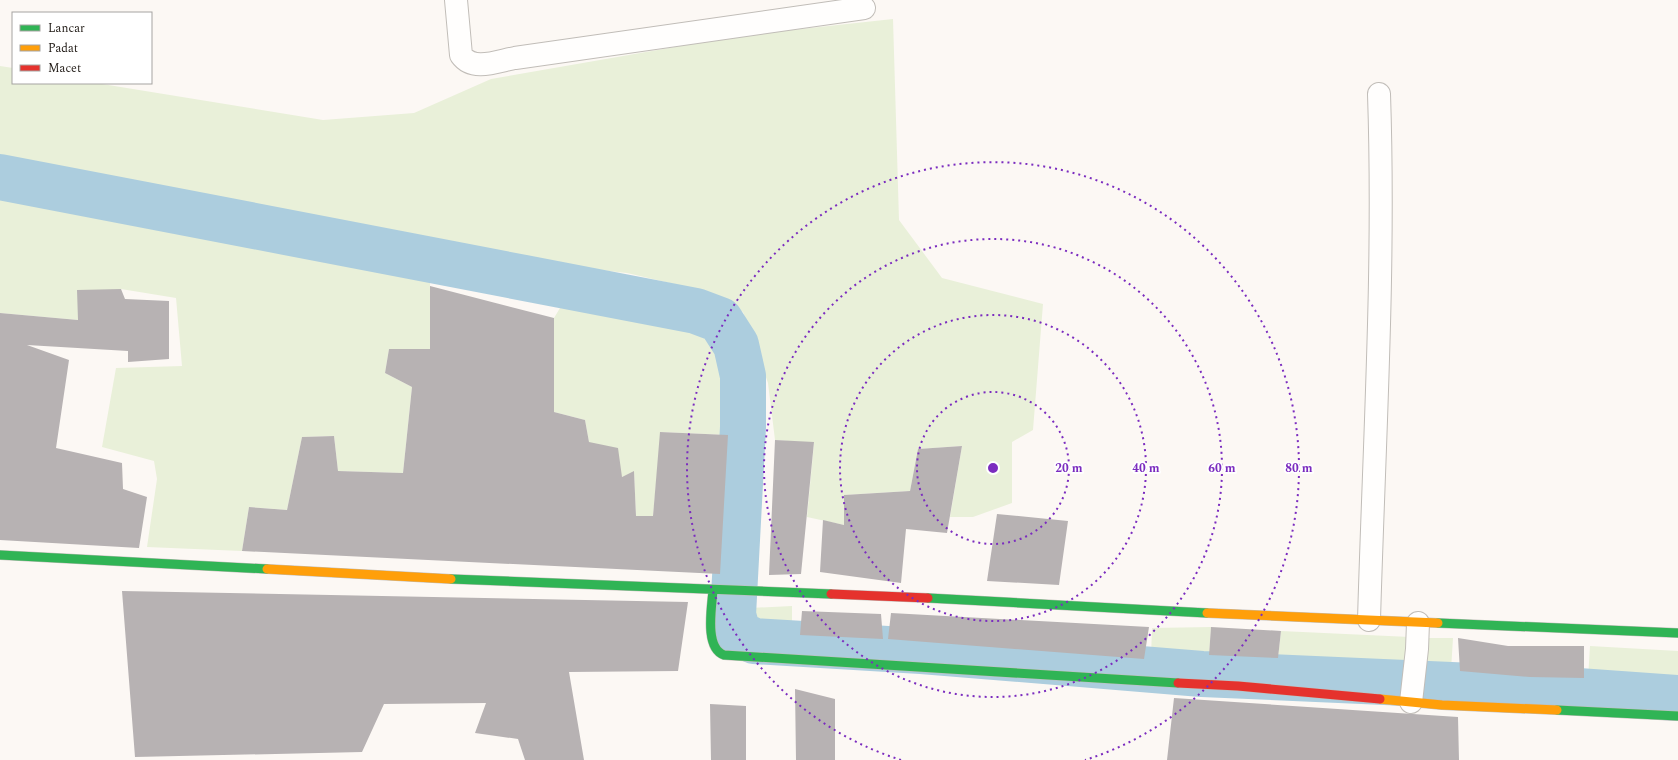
<svg xmlns="http://www.w3.org/2000/svg" width="1678" height="760" font-family="Spectral,serif">
  <rect width="100%" height="100%" fill="#fcf8f4"/>
  <path fill="#e9f0d9" d="M893,19L899,220L942,278L1043,304L1033,430L1012,442V503L973,517H950L962,446L918,449L910,491L844,495V525L807,517L814,443L775,440L768,383L743,312L708,292L627,273L467,256L340,225L219,211L0,165V66L13,68V83H96L323,120L414,113L491,79L738,36Z
    M0,197L430,280V349H389L385,373L412,387L403,473L338,471L334,436L302,437L287,510L249,507L242,551L147,547L157,479L154,461L102,447L116,368L182,366L176,298L121,289L78,320L0,313Z
    M560,308L697,325L718,345L724,368L728,435L661,432L653,516H636L634,472L622,477L589,442L585,420L554,412V318Z
    M792,606V631L751,619L750,608Z
    M1211,627L1209,655L1199,664L1151,657L1152,628Z
    M1281,631L1410,637L1406,675L1321,669L1278,658Z
    M1426,638H1453L1451,670L1421,677Z
    M1590,646L1678,651V682L1649,680L1588,679Z"/>
  <g fill="none" stroke-linecap="round" stroke-linejoin="round">
    <path stroke="#accdde" stroke-width="46" d="M0,177L696,311L720,320L736,345L743,376V427L733,615L738,633L754,641L921,651L1202,674L1564,690L1678,698"/>
  </g>
  <path fill="#b7b2b3" d="M430,286L554,318V412L585,420L589,442L618,448L622,477L634,471L636,516H653L660,432L728,435L720,574L242,551L249,507L287,510L302,437L334,436L338,471L403,473L412,387L385,373L389,349H430Z
    M121,289L125,299L169,301V359L128,362V351L27,345L69,360L56,448L122,463L123,489L147,497L139,548L0,540V313L78,320L77,290Z
    M775,440L814,442L801,574L769,575Z
    M962,446L947,533L906,529L901,583L820,572L823,520L844,525V495L910,491L918,449Z
    M997,514L1068,521L1059,585L987,581Z
    M122,591L688,602L678,671L569,672L584,760H525L518,739L475,733L486,703L384,704L362,752L135,757Z
    M802,611L881,614L883,639L800,635Z
    M891,613L1149,627L1144,659L888,639Z
    M1211,627L1281,631L1278,658L1209,655Z
    M1458,638L1508,646H1584V678L1530,677L1460,671Z
    M795,689L835,699V760H796Z
    M1174,698L1458,717L1459,760H1167Z
    M710,704L746,706V760H711Z"/>
  <g fill="none" stroke-linecap="round" stroke-linejoin="round">
    <g stroke="#c1bdb8" stroke-width="24">
      <path id="street" d="M456,0L461,55C473,72 498,61 515,58L864,8
        M1369,620C1374,444 1385,269 1379,94
        M1411,702L1417,649L1418,623"/>
    </g>
    <g stroke="#c1bdb8" stroke-width="10">
      <path id="fast" d="M0,555L267,569
        M451,579L831,594
        M713,590C712,606 704,648 724,655L1178,683
        M928,598L1207,613
        M1438,623L1678,633
        M1557,710L1678,716"/>
    </g>
    <g stroke="#c1bdb8" stroke-width="10">
      <path id="slow" d="M267,569L451,579
        M1207,613L1438,623
        M1380,699L1442,705L1557,710"/>
    </g>
    <g stroke="#c1bdb8" stroke-width="10">
      <path id="jam" d="M831,594L928,598
        M1178,683L1238,686L1380,699"/>
    </g>
    <use href="#street" stroke="#fffefd" stroke-width="22"/>
    <use href="#fast" stroke="#30b455" stroke-width="9"/>
    <use href="#slow" stroke="#ff9f0a" stroke-width="9"/>
    <use href="#jam" stroke="#e5322d" stroke-width="9"/>
  </g>
  <g fill="none" stroke="#7b2cbf" stroke-width="2" stroke-dasharray="2 4">
    <circle cx="993" cy="468" r="76"/>
    <circle cx="993" cy="468" r="153"/>
    <circle cx="993" cy="468" r="229"/>
    <path d="M901 760A306 306 0 1 1 1085 760"/>
  </g>
  <circle cx="993" cy="468" r="6" fill="#7b2cbf" stroke="#fff" stroke-width="2"/>
  <g font-size="12" text-anchor="middle" font-weight="bold" fill="#7b2cbf" stroke="#fff" stroke-width="3.5" stroke-linejoin="round" paint-order="stroke">
    <text x="1069" y="472">20 m</text>
    <text x="1146" y="472">40 m</text>
    <text x="1222" y="472">60 m</text>
    <text x="1299" y="472">80 m</text>
  </g>
  <rect x="12" y="12" width="140" height="72" fill="#ffffff" stroke="#a5a3a1"/>
  <rect x="20" y="25" width="20" height="6" fill="#30b455" stroke="#a5a3a1"/>
  <text x="48" y="32" font-size="12" fill="#1e1813">Lancar</text>
  <rect x="20" y="45" width="20" height="6" fill="#ff9f0a" stroke="#a5a3a1"/>
  <text x="48" y="52" font-size="12" fill="#1e1813">Padat</text>
  <rect x="20" y="65" width="20" height="6" fill="#e5322d" stroke="#a5a3a1"/>
  <text x="48" y="72" font-size="12" fill="#1e1813">Macet</text>
</svg>
